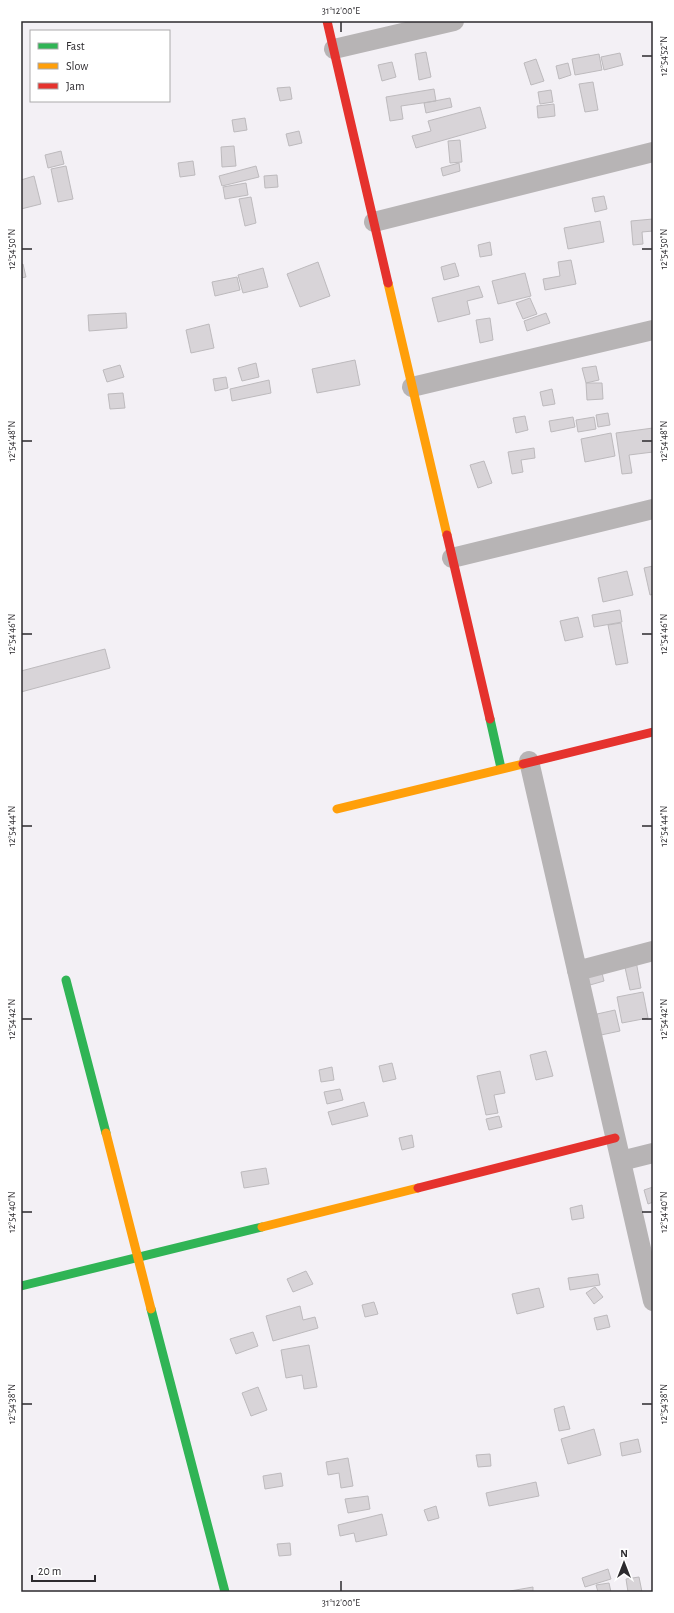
<svg xmlns="http://www.w3.org/2000/svg" width="674" height="1613" font-family="'Alegreya Sans',sans-serif">
  <rect width="100%" height="100%" fill="#f3f0f5"/>
  <path fill="#d8d4d8" stroke="#bdbabd" d="M426,52L431,77L419,80L415,54Z
    M620,53L623,65L604,70L601,57Z
    M599,54L602,70L575,75L572,59Z
    M536,59L544,81L531,85L524,63Z
    M392,62L396,77L382,81L378,65Z
    M568,63L571,75L559,79L556,66Z
    M593,82L598,110L585,112L579,84Z
    M290,87L292,99L280,101L277,88Z
    M434,89L436,101L401,106L403,119L390,121L386,97Z
    M551,90L553,102L540,104L538,92Z
    M450,98L452,107L426,113L424,103Z
    M554,104L555,116L538,118L537,106Z
    M480,107L486,128L416,148L412,136L431,131L428,121Z
    M245,118L247,130L234,132L232,120Z
    M299,131L302,143L289,146L286,134Z
    M460,140L462,162L450,163L448,141Z
    M234,146L236,166L222,167L221,147Z
    M61,151L64,164L48,168L45,155Z
    M193,161L195,175L180,177L178,163Z
    M459,163L460,171L443,176L441,168Z
    M66,166L73,199L58,202L51,169Z
    M256,166L259,177L222,186L219,176Z
    M277,175L278,187L265,188L264,176Z
    M34,176L41,204L21,209V180Z
    M246,183L248,195L225,199L223,187Z
    M604,196L607,209L595,212L592,198Z
    M251,197L256,223L245,226L239,199Z
    M653,219V231L642,232L643,244L633,245L631,221Z
    M600,221L604,242L568,249L564,228Z
    M490,242L492,255L480,257L478,245Z
    M571,260L576,284L545,290L543,279L560,276L558,262Z
    M318,262L330,296L300,307L287,274Z
    M455,263L459,276L444,280L441,267Z
    M23,264L26,277L21,278V265Z
    M263,268L268,287L243,293L238,275Z
    M525,273L531,296L498,304L492,281Z
    M237,277L240,290L215,296L212,282Z
    M479,286L483,297L467,301L470,314L438,322L432,298Z
    M530,298L537,314L523,319L516,303Z
    M126,313L127,328L89,331L88,315Z
    M546,313L550,323L527,331L524,321Z
    M490,318L493,340L480,343L476,320Z
    M209,324L214,348L191,353L186,330Z
    M355,360L360,385L317,393L312,369Z
    M256,363L259,377L242,381L238,368Z
    M120,365L124,377L107,382L103,370Z
    M596,366L599,380L586,383L582,368Z
    M226,377L228,388L215,391L213,379Z
    M269,380L271,393L232,401L230,389Z
    M586,383H602L603,399L587,400Z
    M552,389L555,404L543,406L540,392Z
    M123,393L125,408L110,409L108,394Z
    M608,413L610,425L598,427L596,415Z
    M525,416L528,430L516,433L513,418Z
    M573,417L575,427L551,432L549,421Z
    M594,417L596,429L578,432L576,420Z
    M653,428V452L629,455L632,473L622,474L616,433Z
    M611,433L615,456L585,462L581,439Z
    M534,448L535,458L521,460L523,472L512,474L508,452Z
    M484,461L492,483L478,488L470,465Z
    M653,566V594L650,595L644,568Z
    M627,571L633,595L603,602L598,578Z
    M620,610L622,622L594,627L592,615Z
    M578,617L583,637L565,641L560,621Z
    M621,623L628,663L616,665L608,625Z
    M105,649L110,668L21,692V671Z
    M636,961L641,988L630,990L624,963Z
    M601,969L604,981L590,985L587,972Z
    M643,992L648,1018L622,1023L617,997Z
    M615,1010L620,1031L601,1035L597,1014Z
    M546,1051L553,1076L536,1080L530,1055Z
    M392,1063L396,1079L383,1082L379,1066Z
    M332,1067L334,1080L321,1082L319,1070Z
    M500,1071L505,1093L494,1095L498,1113L486,1115L477,1076Z
    M340,1089L343,1100L327,1104L324,1092Z
    M364,1102L368,1116L332,1125L328,1112Z
    M499,1116L502,1127L489,1130L486,1119Z
    M412,1135L414,1147L402,1150L399,1138Z
    M266,1168L269,1184L244,1188L241,1172Z
    M653,1187V1202L648,1204L644,1190Z
    M582,1205L584,1218L572,1220L570,1208Z
    M306,1271L313,1284L293,1292L287,1279Z
    M598,1274L600,1285L570,1290L568,1278Z
    M595,1287L603,1297L594,1304L586,1293Z
    M539,1288L544,1307L517,1314L512,1294Z
    M374,1302L378,1314L365,1317L362,1305Z
    M300,1306L303,1320L315,1317L318,1328L273,1341L266,1316Z
    M607,1315L610,1327L597,1330L594,1318Z
    M253,1332L258,1346L236,1354L230,1339Z
    M309,1345L317,1387L304,1389L302,1375L286,1378L281,1350Z
    M258,1387L267,1410L251,1416L242,1393Z
    M564,1406L570,1429L559,1431L554,1409Z
    M594,1429L601,1455L568,1464L561,1439Z
    M638,1439L641,1452L622,1456L620,1443Z
    M490,1454L491,1466L478,1467L476,1455Z
    M348,1458L353,1486L341,1488L339,1473L328,1475L326,1462Z
    M281,1473L283,1486L265,1489L263,1476Z
    M536,1482L539,1496L489,1506L486,1493Z
    M368,1496L370,1509L348,1513L345,1499Z
    M436,1506L439,1518L428,1521L424,1510Z
    M382,1514L387,1535L356,1542L354,1533L340,1536L338,1525Z
    M290,1543L291,1555L279,1556L277,1544Z
    M608,1569L611,1579L585,1587L582,1578Z
    M639,1577L642,1592H628L626,1579Z
    M609,1583L611,1592H598L596,1585Z
    M533,1587V1592H510V1591Z"/>
  <g fill="none" stroke-linecap="round" stroke-linejoin="round">
    <path stroke="#b7b4b5" stroke-width="20" d="M334,49L454,21
      M374,222L653,152
      M412,387L653,330
      M452,558L653,509
      M529,761L653,1301
      M577,971L653,951
      M621,1161L653,1153"/>
    <path stroke="#30b455" stroke-width="9" d="M490,719L501,768
      M66,980L106,1133
      M21,1286L262,1227
      M151,1309L225,1592"/>
    <path stroke="#ff9f0a" stroke-width="9" d="M388,283L447,535
      M337,809L523,764
      M106,1133L151,1309
      M262,1227L418,1188"/>
    <path stroke="#e5322d" stroke-width="9" d="M327,21L388,283
      M447,535L490,719
      M523,764L653,732
      M418,1188L615,1138"/>
  </g>
  <path fill="none" stroke="#2c2a2e" stroke-width="1.5" d="M341,22V32M642,56H652M22,249H32M642,249H652M22,441H32M642,441H652M22,634H32M642,634H652M22,826H32M642,826H652M22,1019H32M642,1019H652M22,1212H32M642,1212H652M22,1404H32M642,1404H652M341,1581V1591"/>
  <rect width="674" height="1613" fill="none" stroke="#ffffff" stroke-width="44"/>
  <rect x="30" y="30" width="140" height="72" fill="#ffffff" stroke="#abaaab"/>
  <rect x="38" y="43" width="20" height="6" fill="#30b455" stroke="#abaaab"/>
  <text x="66" y="50" font-size="12" fill="#2c2a2e">Fast</text>
  <rect x="38" y="63" width="20" height="6" fill="#ff9f0a" stroke="#abaaab"/>
  <text x="66" y="70" font-size="12" fill="#2c2a2e">Slow</text>
  <rect x="38" y="83" width="20" height="6" fill="#e5322d" stroke="#abaaab"/>
  <text x="66" y="90" font-size="12" fill="#2c2a2e">Jam</text>
  <g transform="translate(624 1563)" stroke="#ffffff" stroke-width="3" paint-order="stroke">
  <path d="M0-3L7 15L0 10L-7 15Z" fill="#2c2a2e"/>
  <text y="-6" font-size="11" font-weight="bold" text-anchor="middle" fill="#2c2a2e">N</text>
  </g>
  <path d="M32 1575v6h63v-6" fill="none" stroke="#2c2a2e" stroke-width="2"/>
  <text x="38" y="1575" font-size="12" fill="#2c2a2e" stroke="#ffffff" stroke-width="3" paint-order="stroke">20 m</text>
  <rect x="22" y="22" width="630" height="1569" fill="none" stroke="#2c2a2e" stroke-width="1.5"/>
  <g font-size="10" text-anchor="middle" fill="#2c2a2e">
    <text x="341" y="14">31°12'00"E</text>
    <text transform="translate(663 56) rotate(-90)" y="4">12°54'52"N</text>
    <text transform="translate(11 249) rotate(-90)" y="4">12°54'50"N</text>
    <text transform="translate(663 249) rotate(-90)" y="4">12°54'50"N</text>
    <text transform="translate(11 441) rotate(-90)" y="4">12°54'48"N</text>
    <text transform="translate(663 441) rotate(-90)" y="4">12°54'48"N</text>
    <text transform="translate(11 634) rotate(-90)" y="4">12°54'46"N</text>
    <text transform="translate(663 634) rotate(-90)" y="4">12°54'46"N</text>
    <text transform="translate(11 826) rotate(-90)" y="4">12°54'44"N</text>
    <text transform="translate(663 826) rotate(-90)" y="4">12°54'44"N</text>
    <text transform="translate(11 1019) rotate(-90)" y="4">12°54'42"N</text>
    <text transform="translate(663 1019) rotate(-90)" y="4">12°54'42"N</text>
    <text transform="translate(11 1212) rotate(-90)" y="4">12°54'40"N</text>
    <text transform="translate(663 1212) rotate(-90)" y="4">12°54'40"N</text>
    <text transform="translate(11 1404) rotate(-90)" y="4">12°54'38"N</text>
    <text transform="translate(663 1404) rotate(-90)" y="4">12°54'38"N</text>
    <text x="341" y="1606">31°12'00"E</text>
  </g>
</svg>
